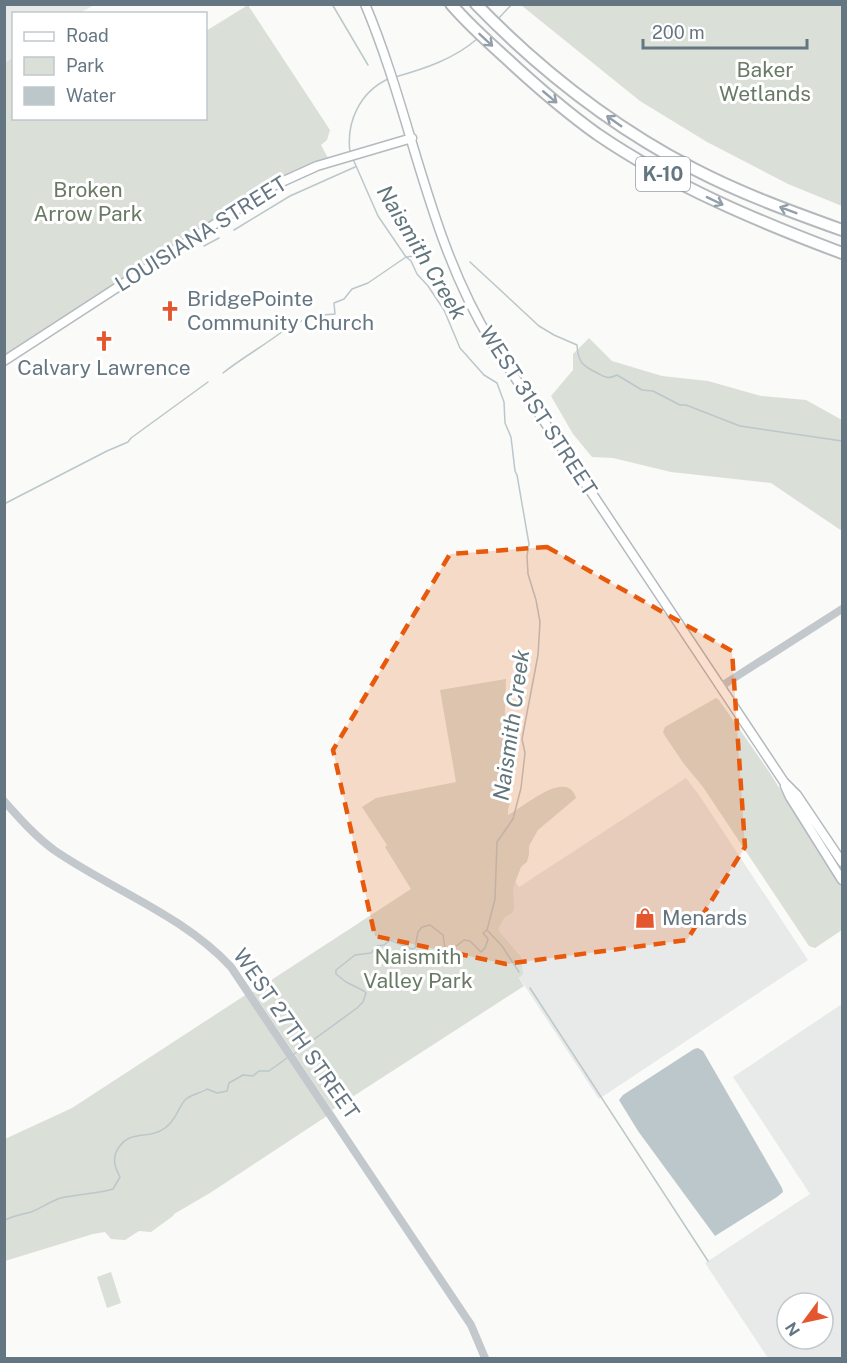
<svg xmlns="http://www.w3.org/2000/svg" width="847" height="1363" font-family="'Public Sans',sans-serif">
  <rect width="100%" height="100%" fill="#fafaf8"/>
  <path fill="#e8e9e9" fill-rule="evenodd" d="M5,5H94L80,13L14,14L13,57L5,63Z
    M686,778L699,795L808,960L599,1099L446,866L487,839L519,887Z
    M842,1004V1358H768L705,1263L810,1194L733,1077ZM787,1303H823V1339H787Z"/>
  <path fill="#dadfd7" d="M248,5L330,130L327,140L321,145L328,158L301,168L268,185L5,357V63L13,57L14,118H206V31Z
    M521,5H842V206L788,184L740,159L707,142L640,101Z
    M589,338L612,361L662,376L708,381L761,396L806,400L842,420V531L771,483L671,472L613,458L592,457L573,434L551,396L573,370V354Z
    M506,679L503,763C508,779 501,784 511,800L508,809V815C524,807 567,768 576,798L538,830L529,846V854L527,862L521,867L513,888L514,908L512,913L504,918L498,930L521,957L523,974L519,978L524,986L332,1110L253,992L411,889L385,847L387,845L362,807L376,798L456,782L440,690Z
    M716,698L719,700L768,770L842,887V930L815,948L809,946L703,787L684,764L665,736L663,732L665,727Z
    M247,994L327,1116L210,1193L174,1214L173,1216L151,1232L139,1231L125,1240L111,1239L105,1232L93,1234L5,1261V1139L72,1108Z
    M111,1272L121,1303L107,1308L97,1277Z"/>
  <path fill="#bbc7cb" d="M694,1049L698,1048L703,1051L782,1188L783,1192L777,1197L715,1236L638,1131L619,1100L623,1095Z"/>
  <g fill="none" stroke-linecap="round" stroke-linejoin="round">
    <path stroke="#bbc7cb" stroke-width="1.5" d="M332,4L368,65
      M498,19L512,4
      M395,77C424,69 454,59 477,39
      M350,152C346,122 360,92 388,79
      M234,230L290,196L355,167
      M204,246L219,238
      M470,262L539,326L554,335L577,345C578,363 583,366 599,374C607,378 608,379 617,375L642,390L653,391L680,405H686L740,426L842,441
      M223,373C243,357 267,344 287,328C292,324 299,324 304,319H320L322,315L335,314L334,303L344,299L352,289L368,283L406,257L414,256L431,260
      M4,504L107,451L128,442L131,438L208,382
      M487,930L502,946L519,972
      M530,988L708,1261
      M294,1054L357,1008L363,1002L366,993L364,991L346,982L336,974V970L355,955L371,953L377,946L384,945L390,940L412,949L415,948L418,932L422,927L430,925L443,935L445,948L450,951L464,940L470,941L481,952L485,948L488,939L483,933L487,930L495,899L497,842L513,819L521,788L525,753L522,739L538,655L540,622L536,600L528,574L527,556L529,544L517,475L515,471L511,437L505,423L504,402L497,383L484,375L460,348L444,310L428,286L417,274L411,261L406,257L378,216L353,159
      M4,1221C13,1215 22,1215 31,1212C42,1208 50,1201 61,1198C79,1194 96,1194 113,1189L120,1177C114,1166 112,1157 119,1147C132,1129 149,1140 165,1128C177,1120 179,1105 186,1099C192,1094 201,1093 207,1089L217,1093L227,1091L229,1083L243,1075L253,1076L259,1071H269L287,1058"/>
    <g stroke="#b3babf" stroke-width="11">
      <path id="secondary" d="M365,4C412,115 428,240 492,343L784,782L797,795L842,862
        M4,361L275,185L317,166L412,138
        M785,786L790,797L842,880"/>
    </g>
    <g stroke="#b4b9bd" stroke-width="14">
      <path id="motorway" d="M451,4C468,24 487,41 506,58C535,85 565,111 597,134C673,186 757,221 842,253
        M476,4C540,70 613,127 694,169C742,194 792,212 842,230"/>
    </g>
    <path stroke="#c3c8cc" stroke-width="8" d="M720,687L842,609
      M4,801C20,819 35,836 54,850C112,890 183,915 231,967L471,1325L485,1358"/>
    <use href="#secondary" stroke="#fff" stroke-width="8"/>
    <use href="#motorway" stroke="#fff" stroke-width="10"/>
  </g>
  <defs><path id="oneway-shaft" d="M-6 0H5M1.5-3L5.5 0L1.5 3" fill="none" stroke-width="1.6" stroke-linecap="round" stroke-linejoin="round" transform="scale(1.5)"/></defs>
  <g stroke="#939fa8">
    <use href="#oneway-shaft" transform="translate(486 40) rotate(43)"/>
    <use href="#oneway-shaft" transform="translate(550 97) rotate(40)"/>
    <use href="#oneway-shaft" transform="translate(614 121) rotate(-145)"/>
    <use href="#oneway-shaft" transform="translate(715 201) rotate(26)"/>
    <use href="#oneway-shaft" transform="translate(788 210) rotate(-159)"/>
  </g>
  <path fill="#e8590c" fill-opacity="0.2" stroke="#e8590c" stroke-width="4.5" stroke-dasharray="12 8" stroke-linejoin="round" d="M547,547L732,651L745,847L687,940L506,964L375,936L333,750L450,554Z"/>
  <defs>
    <g id="church-bare" transform="scale(1.62)"><path d="M-1.2-6h2.4v3.5h3.3v2.4h-3.3V6h-2.4V-.1h-3.3v-2.4h3.3Z" fill="#e4572e" stroke="#fff" stroke-width="2.5" paint-order="stroke"/></g>
    <g id="shop-bare" transform="scale(1.62)"><path d="M-5-2.5h2.3a2.7 3.5 0 0 1 5.4 0H5L5.5 6h-11ZM-1.5-2.5h3a1.5 2.3 0 0 0-3 0Z" fill="#e4572e" stroke="#fff" stroke-width="2.5" paint-order="stroke"/></g>
  </defs>
  <g fill-rule="evenodd">
    <use href="#church-bare" x="170" y="311"/>
    <use href="#church-bare" x="104" y="341"/>
    <use href="#shop-bare" x="645" y="918"/>
  </g>
  <g text-anchor="middle" stroke-width="6" stroke-linejoin="round" paint-order="stroke">
    <rect fill="#fff" stroke="#939fa8" stroke-width="1.5" x="636" y="157" width="54" height="34" rx="4.5"/>
    <g font-size="20" font-weight="bold" fill="#657683">
      <text x="663" y="181">K-10</text>
    </g>
    <g font-size="21" fill="#687a64" stroke="#fff">
      <text x="765" y="77">Baker<tspan x="765" dy="24">Wetlands</tspan></text>
      <text x="88" y="197">Broken<tspan x="88" dy="24">Arrow Park</tspan></text>
      <text x="418" y="964">Naismith<tspan x="418" dy="24">Valley Park</tspan></text>
    </g>
    <g font-size="21" fill="#657683" stroke="#fff">
      <text transform="translate(201 234) rotate(-32)" y="7">LOUISIANA STREET</text>
      <text transform="translate(538 411) rotate(57)" y="7">WEST 31ST STREET</text>
      <text transform="translate(296 1034) rotate(55)" y="7">WEST 27TH STREET</text>
    </g>
    <g font-size="21" fill="#657683" stroke="#fff" text-anchor="start">
      <text x="187" y="306">BridgePointe<tspan x="187" dy="24">Community Church</tspan></text>
      <text x="104" y="375" text-anchor="middle">Calvary Lawrence</text>
      <text x="662" y="925">Menards</text>
    </g>
    <g font-size="22" font-style="italic" fill="#60757c" stroke="#fff">
      <text transform="translate(422 252) rotate(59)" y="8">Naismith Creek</text>
      <text transform="translate(511 725) rotate(-82)" y="8">Naismith Creek</text>
    </g>
  </g>
  <rect width="847" height="1363" fill="none" stroke="#657683" stroke-width="12"/>
  <rect x="12" y="12" width="195" height="108" fill="#ffffff" stroke="#c1c8cd" stroke-width="1.5"/>
  <rect x="24" y="32" width="30" height="9" fill="#ffffff" stroke="#c1c8cd" stroke-width="1.5"/>
  <text x="66" y="42" font-size="18" fill="#657683">Road</text>
  <rect x="24" y="57" width="30" height="18" fill="#dadfd7" stroke="#c1c8cd" stroke-width="1.5"/>
  <text x="66" y="72" font-size="18" fill="#657683">Park</text>
  <rect x="24" y="87" width="30" height="18" fill="#bbc7cb" stroke="#c1c8cd" stroke-width="1.5"/>
  <text x="66" y="102" font-size="18" fill="#657683">Water</text>
  <g transform="translate(805 1321) rotate(237)"><circle r="28" fill="#ffffff" stroke="#c1c8cd" stroke-width="1.5"/>
  <path d="M0-4.5L10 22L0 15L-10 22Z" fill="#e4572e"/>
  <text y="-9" font-size="16" font-weight="bold" text-anchor="middle" fill="#657683">N</text>
  </g>
  <path d="M643 39v9h164v-9" fill="none" stroke="#657683" stroke-width="3"/>
  <text x="652" y="39" font-size="18" fill="#657683" stroke="#ffffff" stroke-width="4.5" paint-order="stroke">200 m</text>
</svg>
